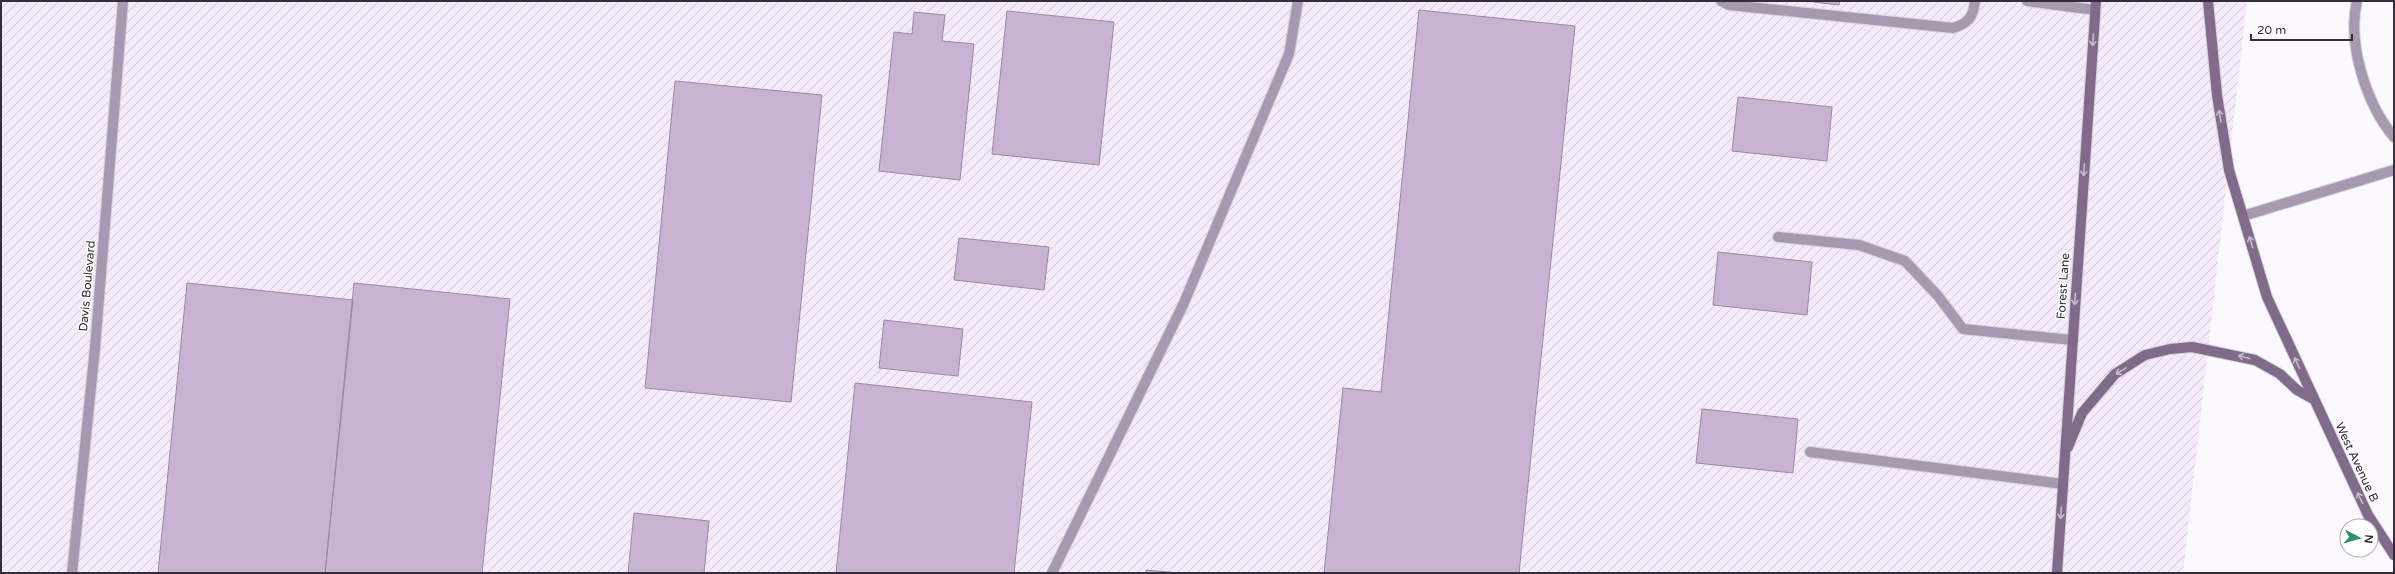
<svg xmlns="http://www.w3.org/2000/svg" width="2395" height="574" font-family="'Varela Round',sans-serif">
  <defs>
    <pattern id="industrial-furrows" width="10" height="10" patternUnits="userSpaceOnUse"><rect width="10" height="10" fill="#f4eafa"/><path d="M-1 1l2-2M0 10L10 0M9 11l2-2" fill="none" stroke="#d2c9d7"/></pattern>
  </defs>
  <rect width="100%" height="100%" fill="#fcf8ff"/>
  <path fill="url(#industrial-furrows)" d="M1,1H2247L2183,573H1Z"/>
  <path fill="#c8b3d2" stroke="#9c89a6" d="M1805,1H1840L1839,5Z
    M1419,10L1575,26L1519,573H1324L1343,388L1381,392Z
    M1007,11L1114,22L1099,165L992,154Z
    M914,12L945,15L942,41L974,44L960,180L879,171L894,32L912,34Z
    M675,81L822,95L791,402L645,388Z
    M1738,97L1832,107L1827,161L1732,151Z
    M959,238L1049,247L1044,290L954,280Z
    M1718,252L1812,262L1807,315L1713,305Z
    M187,283L353,300L325,573H158Z
    M354,283L510,299L482,573H325Z
    M884,320L963,329L958,376L879,368Z
    M855,383L1032,402L1014,573H836Z
    M1702,409L1798,419L1793,473L1696,463Z
    M634,513L709,521L704,573H628Z
    M1146,570L1179,573H1146Z"/>
  <g fill="none" stroke-linecap="round" stroke-linejoin="round">
    <g stroke="#d8d3dc" stroke-width="12">
      <path id="service" d="M1721,1L1729,5L1953,28C1969,23 1973,17 1975,1
        M2027,1L2095,10
        M2357,1C2347,43 2366,104 2394,137
        M2243,216L2394,170
        M1778,237L1859,245L1905,261L1938,296L1963,329L2072,340
        M1810,452L2063,484
        M1052,573L1183,305L1289,54L1298,1"/>
    </g>
    <g stroke="#d8d3dc" stroke-width="12">
      <path id="minor" d="M72,573L95,348L123,1"/>
    </g>
    <g stroke="#d8d3dc" stroke-width="12">
      <path id="secondary" d="M2208,1L2217,95L2229,170L2267,297L2368,515L2394,555
        M2068,447L2082,413L2115,374L2145,355L2170,349L2192,347L2255,360L2280,374L2297,390L2313,399
        M2057,573L2096,1"/>
    </g>
    <use href="#service" stroke="#a799af" stroke-width="10"/>
    <use href="#minor" stroke="#a799af" stroke-width="10"/>
    <use href="#secondary" stroke="#806b8a" stroke-width="10"/>
  </g>
  <defs><path id="oneway-shaft" d="M-6 0H5M1.5-3L5.5 0L1.5 3" fill="none" stroke-width="1.6" stroke-linecap="round" stroke-linejoin="round"/></defs>
  <g stroke="#c6bcca">
    <use href="#oneway-shaft" transform="translate(2093 40) rotate(94)"/>
    <use href="#oneway-shaft" transform="translate(2220 116) rotate(-99)"/>
    <use href="#oneway-shaft" transform="translate(2084 170) rotate(94)"/>
    <use href="#oneway-shaft" transform="translate(2251 242) rotate(-107)"/>
    <use href="#oneway-shaft" transform="translate(2075 299) rotate(94)"/>
    <use href="#oneway-shaft" transform="translate(2244 357) rotate(-166)"/>
    <use href="#oneway-shaft" transform="translate(2297 363) rotate(-114)"/>
    <use href="#oneway-shaft" transform="translate(2121 371) rotate(148)"/>
    <use href="#oneway-shaft" transform="translate(2360 498) rotate(-116)"/>
    <use href="#oneway-shaft" transform="translate(2061 513) rotate(94)"/>
  </g>
  <g text-anchor="middle" stroke-width="3" stroke-linejoin="round" paint-order="stroke">
    <g font-size="12" fill="#362d3a" stroke="#fff">
      <text transform="translate(87 286) rotate(-85)" y="4">Davis Boulevard</text>
      <text transform="translate(2063 286) rotate(-86)" y="4">Forest Lane</text>
      <text transform="translate(2357 462) rotate(65)" y="4">West Avenue B</text>
    </g>
  </g>
  <rect width="2395" height="574" fill="none" stroke="#362d3a" stroke-width="4"/>
  <g transform="translate(2359 538) rotate(96)"><circle r="19" fill="#ffffff" stroke="#afabb0"/>
  <path d="M0-3L7 15L0 10L-7 15Z" fill="#2d916c"/>
  <text y="-6" font-size="11" font-weight="bold" text-anchor="middle" fill="#362d3a">N</text>
  </g>
  <path d="M2251 34v6h101v-6" fill="none" stroke="#362d3a" stroke-width="2"/>
  <text x="2257" y="34" font-size="12" fill="#362d3a" stroke="#ffffff" stroke-width="3" paint-order="stroke">20 m</text>
</svg>
